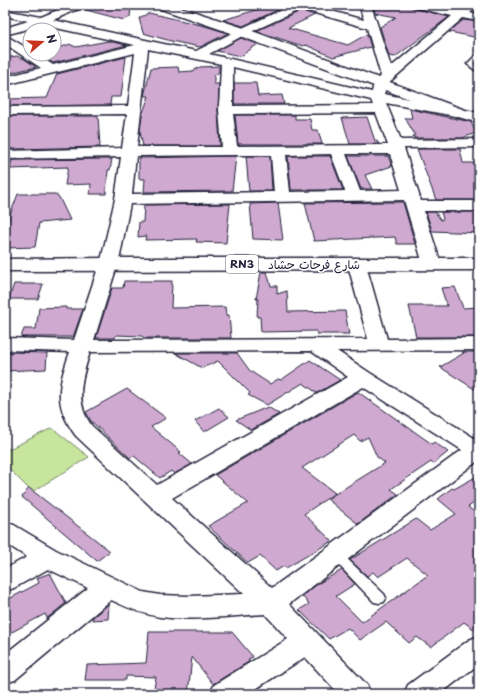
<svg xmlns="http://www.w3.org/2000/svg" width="484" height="699" font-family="'Playpen Sans','Playpen Sans Arabic',sans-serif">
  <rect width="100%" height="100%" fill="#fff"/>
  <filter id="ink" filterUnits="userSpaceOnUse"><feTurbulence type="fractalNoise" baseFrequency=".025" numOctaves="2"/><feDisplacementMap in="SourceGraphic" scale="8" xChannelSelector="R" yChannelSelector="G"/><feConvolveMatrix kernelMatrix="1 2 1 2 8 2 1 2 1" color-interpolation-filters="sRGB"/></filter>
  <g filter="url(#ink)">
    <path fill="#c7e59c" stroke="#74846c" d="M52,428L89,457L32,492L5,465V451Z"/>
    <path fill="#cfa9d0" stroke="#22223b" d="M86,5H131L130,17L124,20L86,10Z
      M273,5H288L243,26L223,20Z
      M373,5H410L413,8L449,17L395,57L389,56L380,27L396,17L375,13Z
      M301,11L315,15L288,28L348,45L367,34L371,47L333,57L306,45L303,46L256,31Z
      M149,13L205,26L228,33L200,47L171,41L143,33L139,18Z
      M463,20L479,22V38L449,32Z
      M241,38L258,44L241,56L217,51Z
      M108,41L127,45L53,63L39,54H54V49L68,45L69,44L76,47Z
      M17,56L21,58H23L36,67L5,74V58Z
      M126,57L121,97H111L110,105L5,106V99L47,98L57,74Z
      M219,66V72L214,76V84H219L218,110L220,146H143L140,131L142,115L149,96H144L151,68L178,67L179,72L193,71L200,67Z
      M234,83H256L258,96L282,95L284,104H234Z
      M410,109L471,122L476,133L462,138H414L413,136L415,135L405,118H412Z
      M235,115H295V119H310L312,130H318L322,144H238Z
      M5,116H98L100,147L14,149L5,148Z
      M367,117L375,141H377L379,144H350L342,118Z
      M417,149H460L463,163H479V200H436Z
      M236,156L232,191L144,192L145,179H139V158Z
      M246,156H270L272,191H249Z
      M288,156H330L343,190H291Z
      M348,156H388L392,166L365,175L372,189H361Z
      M112,159L110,170H108L106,194H90L91,184L65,185L68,167L10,169L12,160Z
      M18,194H55L59,197L70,220L39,223L35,247L5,248V237L10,215Z
      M392,202H403L415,244H397L395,237L314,241L305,203Z
      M278,203L283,240L253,239L250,204Z
      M230,204L226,243L196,242L197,239L145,240L146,236L138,237L139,222H143L144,205Z
      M426,212H435L441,220L443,219L441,212H479V233L432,231Z
      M261,272H267L271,286H277V294L287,291L288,312L345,311L349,334H317L316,331L261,332L260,317H257L258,299H256Z
      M124,281H172L171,308L225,307L226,315H229L231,338H144L142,336L116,335L115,338H96L112,288H123Z
      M14,284H43L38,299H9Z
      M455,287L463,308L479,307V337H416L409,306H447L441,288Z
      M66,307V309H83L73,337H21L24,329H36L39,308Z
      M8,352L47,353L46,369L5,371Z
      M462,352H479V392L440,367L464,353Z
      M175,353H237L250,371L270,384L278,379L281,380L310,360L340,380L317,393L303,383L267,405L248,395L250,393L218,361L202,368Z
      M127,389L166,418L151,427L181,452L179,453L192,464L174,474L171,471L160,478L134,456L130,458L91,421L86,412Z
      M358,392L432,444L434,442L448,452L433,464L431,462L391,489L398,494L358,524L327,499L385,463L377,457L368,437L360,441L354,435L302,468L335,493L304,514L332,541L286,568L284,566L276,571L260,556L248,563L208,526L248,503L215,475Z
      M268,407L279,414L251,430L236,420Z
      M219,408L229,417L204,432L195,421Z
      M479,475V500L468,507L479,516V633L464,622L431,647L417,637L409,643L386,622L360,640L348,628L329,639L299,610L309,604L302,596L319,583L342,570L355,584L336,596L362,622L428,575L407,558L378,577L373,572L367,576L350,560L416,519L430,530L456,514L438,499L452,488L454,489Z
      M29,488L110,551L97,561L22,497Z
      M50,573L66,603L50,616L47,618L45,614L12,632L5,624V601L39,583L37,578Z
      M109,604L108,619L92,620L93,617Z
      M149,632H232L253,657L248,659L250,661L213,684L192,657L188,694H153L156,677L126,676V680H85L87,665L146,663Z"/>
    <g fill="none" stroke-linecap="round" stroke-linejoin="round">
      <g stroke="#22223b" stroke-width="3">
        <path id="lane" d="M479,52V58L474,64L479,68V73L467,64Z
          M336,550L340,552L384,594L386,598L384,602L379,603L374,602L332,558L330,555L332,552Z"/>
      </g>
      <g stroke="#22223b" stroke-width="3">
        <path id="street" d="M70,5H85L83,7L53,20L196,51L238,30L292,5H310L364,20L359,5H371L391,67L452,16L413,7L411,5H433L459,10L468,6L474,9L470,13L479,15V21L463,18L387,84L384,94L460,109L465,110L467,113L465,116L460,117L386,103L401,140L479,139V147L404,148L421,201H479V211H424L441,264L438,268L432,269L426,268L423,264L404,200L130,204L120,256L94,340L368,339L348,265L351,261L357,260L363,261L366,265L387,339L479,338V350L337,351L370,373L479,441V460L289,604L367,685L371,694H339L305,657L248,694H210L214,685L288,639L265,614C231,616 194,621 160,617C142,614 126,607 111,600L15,680L5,683V654L88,588L48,569L14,588L5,591V569L27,557L5,543V522L14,525L56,550L143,592L160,595L189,596L244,594L76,436C53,405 58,386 70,352L5,350V338L74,340L102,256L115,199L121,157L5,159V151L122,148L127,114L5,115V107L128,106L135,53L5,85V77L41,68L5,44V28L28,21L5,16V10L41,17ZM301,9L367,28L381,76L374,83L372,92L209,54L246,34ZM42,25L135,45L53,65L36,54H30V50L5,35ZM148,49L221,64L219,110L222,147H137ZM233,67L371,100L373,105L233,106ZM376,113L388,145L237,146L233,114ZM331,154L345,191L290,192L286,155ZM346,154H390L401,190L360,191ZM230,155H271L274,192L132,194L136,156ZM311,351L348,377L157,485L92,426C74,403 82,377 90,352ZM363,387L462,450L272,588L172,498Z
          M479,636V664L440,694H404L408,685L469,640Z"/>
      </g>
      <g stroke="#22223b" stroke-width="3">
        <path id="secondary" d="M156,5H174L247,29L465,110L479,113V123L455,116L237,35L158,8Z"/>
      </g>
      <g stroke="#22223b" stroke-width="3">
        <path id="primary" d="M108,258H479V270L5,271V259Z"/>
      </g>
      <use href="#lane" fill="#fff" fill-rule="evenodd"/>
      <use href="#street" fill="#fff" fill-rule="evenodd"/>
      <use href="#secondary" fill="#fff" fill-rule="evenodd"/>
      <use href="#primary" fill="#fff" fill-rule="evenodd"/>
    </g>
  </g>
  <g text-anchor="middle" stroke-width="3" stroke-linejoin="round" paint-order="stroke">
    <rect fill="#fff" stroke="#646476" stroke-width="1" x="226" y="255" width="32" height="18" rx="3"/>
    <g font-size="11" font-weight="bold" fill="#22223b">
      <text x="242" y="268">RN3</text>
    </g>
    <g font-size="12" fill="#22223b" stroke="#fff">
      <text x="314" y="269">شارع فرحات حشاد</text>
    </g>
  </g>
  <rect width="484" height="699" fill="none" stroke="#fff" stroke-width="20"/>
  <rect x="10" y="10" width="464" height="679" fill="none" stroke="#22223b" stroke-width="1.5" filter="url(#ink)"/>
  <g transform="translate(42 42) rotate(71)"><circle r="19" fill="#ffffff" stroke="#a7a7b1"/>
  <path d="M0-3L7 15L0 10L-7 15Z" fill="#c8321e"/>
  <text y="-6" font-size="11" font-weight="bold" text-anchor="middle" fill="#22223b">N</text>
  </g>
</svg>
